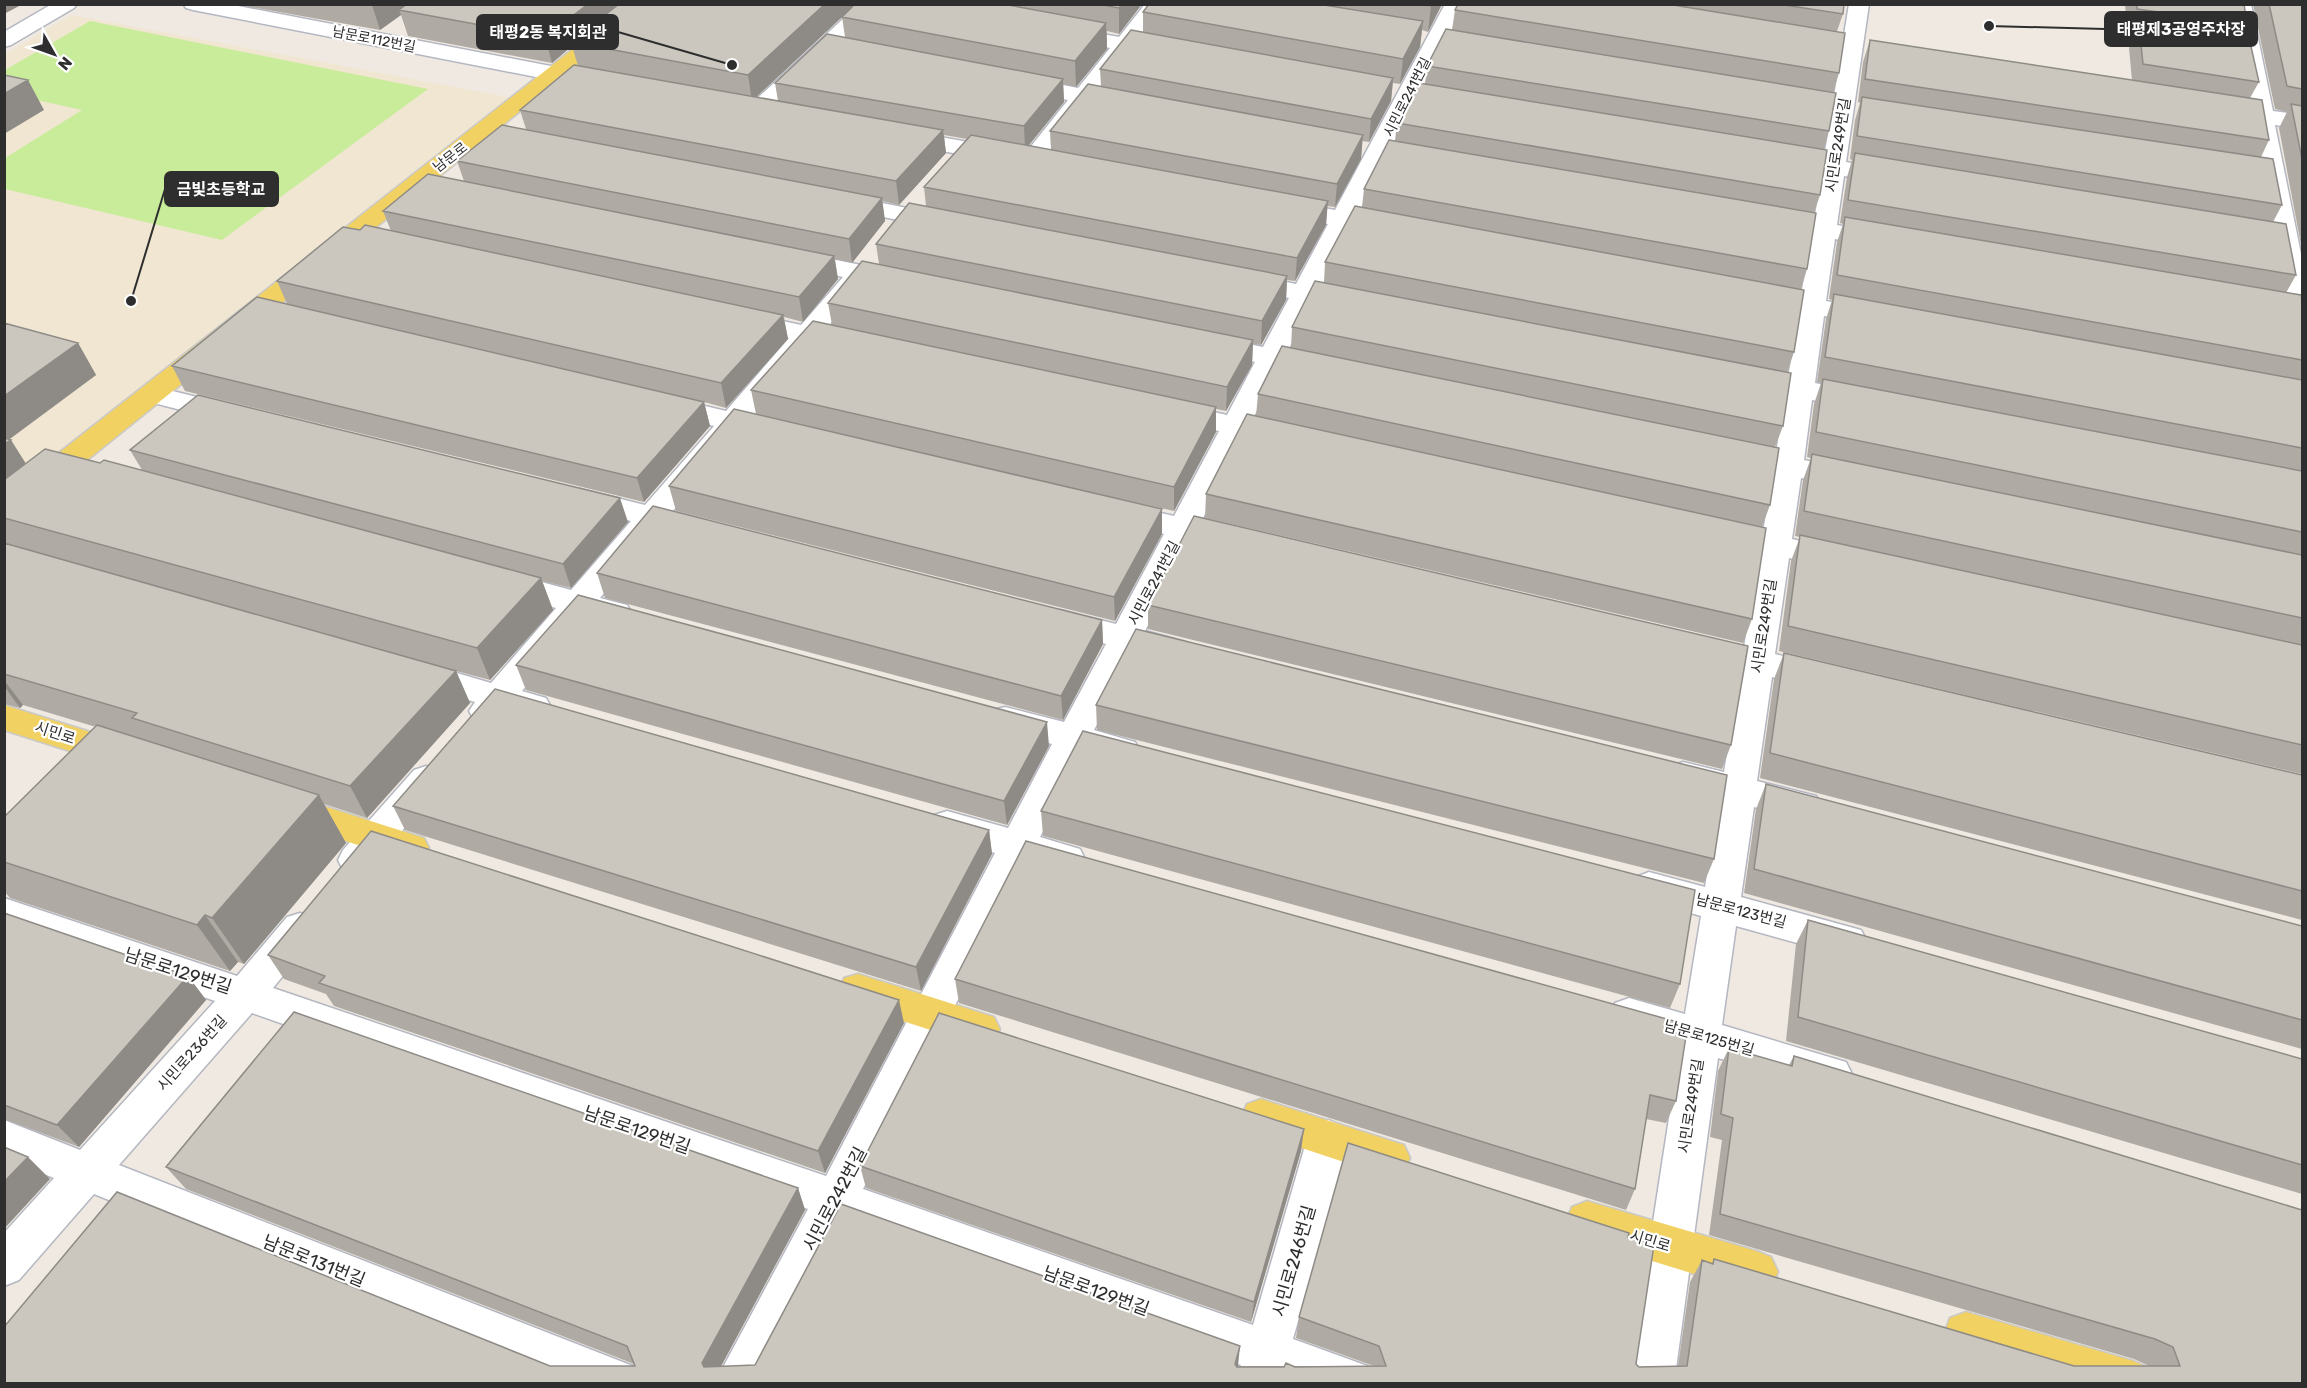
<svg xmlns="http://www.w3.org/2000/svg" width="2307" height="1388" font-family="Rubik,'Noto Sans KR',sans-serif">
  <rect width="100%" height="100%" fill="#efe9e1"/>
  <path fill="#f0e6d1" d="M72,15L512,98L5,504V54Z"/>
  <path fill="#c9ec9a" d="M90,21L428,89L222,240L5,189V158L82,110L5,93V70Z"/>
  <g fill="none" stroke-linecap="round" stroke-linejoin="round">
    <g stroke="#b4b7c1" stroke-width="3">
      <path id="minor" d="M52,4H77L74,8L11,45L4,47V32Z
        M183,4H228L587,73L595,75L598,80L595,85L587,87L193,10L186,8Z
        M859,4H881L765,116L757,118L749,116L746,111L749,106Z
        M1145,4H1166L1138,40L1172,46L1175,51L1172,56L1164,57L1130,51L1097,92L1132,99L1135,104L1132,109L1124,111L1088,104L1040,165L1032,167L1024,165L1020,160L1068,100L1010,88L1007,83L1010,78L1018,76L1078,88L1110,48L1057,37L1054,33L1057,29L1064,27L1119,37Z
        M1445,4H1465L1358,214L1401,223L1404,228L1401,233L1392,235L1351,228L1320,289L1362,298L1366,303L1362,308L1353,311L1313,303L1287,352L1330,361L1334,367L1330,373L1320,375L1280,367L1252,420L1294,430L1298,436L1294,442L1284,445L1244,436L1201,522L1242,532L1246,539L1242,546L1231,549L1191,540L1145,631L1186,642L1191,650L1186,658L1175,661L1135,651L1094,730L1135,742L1140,751L1135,760L1123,764L1083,753L1040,837L1080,849L1085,859L1080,869L1067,873L1027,862L863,1189L1253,1325L1307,1139L1313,1126L1328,1120L1343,1126L1349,1139L1293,1339L1373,1368L1380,1384H1292L1282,1380L1281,1384H1235L1241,1365L846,1223L762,1384H714L808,1209L252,1013L119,1165L638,1368L645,1384H564L94,1194L19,1280L4,1286V1233L54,1178L4,1158V1120L80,1150L215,1001L4,928V898L237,976L287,917L300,913L313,917L319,928L313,939L273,988L826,1176L995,853L934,835L929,825L934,815L947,811L1008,828L1052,744L993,728L988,719L993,710L1005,707L1064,722L1106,644L1049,629L1044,621L1049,613L1060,610L1116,624L1164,534L1108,520L1103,513L1108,506L1118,503L1174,516L1219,431L1163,418L1159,412L1163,406L1173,403L1227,415L1255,362L1200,350L1196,344L1200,338L1209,336L1263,347L1289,298L1232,286L1228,281L1232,276L1241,273L1296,284L1328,224L1275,213L1272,208L1275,203L1284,201L1335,210Z
        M1849,4H1869L1846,162L1902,172L1906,177L1902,182L1894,184L1844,176L1837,225L1892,235L1895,240L1892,245L1883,247L1835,239L1826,301L1882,311L1886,317L1882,323L1873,325L1824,316L1815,383L1872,395L1876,401L1872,407L1862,409L1812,400L1804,460L1861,472L1866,479L1861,486L1851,488L1801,478L1792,539L1849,552L1853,559L1849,566L1838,569L1789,558L1775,654L1834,669L1838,677L1834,685L1822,689L1772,677L1757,781L1816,796L1822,806L1816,816L1804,820L1754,807L1741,897L1861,930L1867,941L1861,952L1848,957L1736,926L1722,1025L1846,1062L1852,1074L1846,1086L1832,1092L1718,1058L1674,1384H1628L1680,1047L1615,1027L1610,1015L1615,1003L1629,998L1685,1014L1701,916L1636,897L1631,887L1636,877L1649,872L1705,887L1720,798L1671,784L1666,775L1671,766L1683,762L1724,772L1741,669L1692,657L1687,649L1692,641L1703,638L1744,647L1760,552L1710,540L1706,533L1710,526L1721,523L1763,532L1773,471L1724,460L1720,454L1724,448L1734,445L1776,454L1785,394L1735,384L1731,378L1735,372L1745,370L1788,378L1799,311L1750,301L1746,296L1750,291L1759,288L1801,296L1811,235L1762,226L1759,221L1762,216L1771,214L1814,221L1822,172L1771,163L1767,158L1771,153L1779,151L1824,158Z
        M2231,4H2251L2273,111L2302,115V129L2275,125L2302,259V329L2293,327L2289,321L2252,121L2212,114L2209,109L2212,104L2220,102L2250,107Z
        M2124,33L2178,40L2185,42L2189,46L2185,50L2178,52L2117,43L2113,39L2117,35Z
        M900,130L1003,148L1011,150L1015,155L1011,160L1003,162L892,142L889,137L892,132Z
        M841,195L943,215L952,217L955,222L952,227L943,229L833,207L829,202L833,197Z
        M791,251L896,272L905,275L909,280L905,285L896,288L866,282L825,330L856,337L860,343L856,349L847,351L814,344L752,418L777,424L781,430L777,436L767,439L739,432L672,512L701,519L705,526L701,533L690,536L659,528L600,598L627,605L632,613L627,621L616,624L585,616L522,691L546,698L551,707L546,716L534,719L505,711C496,722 488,724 474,720L469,711L475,702L407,682L403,674L407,666L419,662L491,683L556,608L493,591L489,583L493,575L504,572L571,590L631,521L570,506L565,499L570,492L580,489L645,505L714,426L653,411L649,405L653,399L663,396L726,411L789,338L733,326L729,320L733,314L742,312L801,325L843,277L782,264L778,259L782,254Z
        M152,386L242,408L246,414L242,420L232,423L142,400L138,394L142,388Z
        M426,766L438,770L443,779L438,788L369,870L356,874L343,870L338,860L343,850L414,770Z"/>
    </g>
    <g stroke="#c9c9c9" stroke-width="3">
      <path id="major" d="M630,4H653L14,519L4,522V496Z
        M4,705L135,746L140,755L135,764L123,768L4,730Z
        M292,796L424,838L429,848L424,858L411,862L280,820L274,810L280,800Z
        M858,974L994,1017L1000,1029L994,1041L980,1046L844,1002L839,990L844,978Z
        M1261,1099L1404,1145L1410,1158L1404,1171L1389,1177L1247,1130L1241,1117L1247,1104Z
        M1587,1201L1756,1251L1771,1257L1778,1272L1771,1287L1756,1293L1587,1241L1572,1235L1566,1221L1572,1207Z
        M1966,1312L2133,1361L2149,1368L2156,1384H2056L1950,1350L1944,1334L1950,1318Z"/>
    </g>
    <use href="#minor" fill="#fff" fill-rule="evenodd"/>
    <use href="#major" fill="#f2d163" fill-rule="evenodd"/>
  </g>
  <path fill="#afaba4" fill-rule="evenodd" d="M234,4H1142L1119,34L1107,31V49L1076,87L1063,84L1064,102L1028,146L1051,150L1050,131L1101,86L1100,69L1143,32V12L1149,4H1442L1428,32L1422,30L1420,47L1400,84L1393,83L1391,101L1369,142L1362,141L1361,159L1335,207L1327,206L1326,225L1295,281L1287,280L1286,300L1261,345L1253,344L1252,365L1226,411L1216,409V432L1174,511L1072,488L1162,534L1115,621L676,511L669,486L756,414L751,390L832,325L828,303L879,264L876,244L926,206L924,187L967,139L944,135L946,153L899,205L882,201L885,221L852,263L835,259L838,279L803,322L784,317L788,339L726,408L704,402L710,426L644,502L185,391L172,366L287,304L277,281L360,230L391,231L383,211L464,181L457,161L526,129L520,110L578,66L572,46L552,63L408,36L401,15L380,30ZM842,17L845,37L775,83L778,101L756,97Z
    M1458,4H1844L1843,14L1837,31L1839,73L1833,93L1829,131L1824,149L1820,195L1814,213L1807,269L1801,289L1794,352L1787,373L1783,426L1775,447L1770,505L1762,527L1752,619L1743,643L1205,518L1206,494L1256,416L1258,394L1291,348L1292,327L1324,283L1325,262L1362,207L1364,189L1395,141L1397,123L1425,84L1427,66L1452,30L1455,10Z
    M2125,4H2244L2247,24L2239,40L2259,82L2250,98L2269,140L2261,157L2282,205L2273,222L2296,275L2286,293L2302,298V774L1779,651L1791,561L1800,537L1795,536L1803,480L1811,458L1807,457L1814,404L1821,383L1817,382L1826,319L1832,300L1829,299L1837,242L1843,224L1840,223L1847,177L1852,160L1850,159L1855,120L1860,103L1858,102L1863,62L1870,40L2132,80L2129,48L2136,32L2127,31Z
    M2253,4H2302V250L2279,128L2287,112L2275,109Z
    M4,323L78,343L96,375L10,439L26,464L100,463L142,470L130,450L628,522L571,588L542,581L553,610L490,680L456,671L470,703L367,818L324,804L346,843L244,964L238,962L230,971L10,898L4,891V817L96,727L23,705L20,708L4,704Z
    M597,573L1102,620L1103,644L1063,720L605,598Z
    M1148,605L1731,745L1722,769L1148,629Z
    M1784,653L2302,775V920L1760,778L1774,679Z
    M516,665L1049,746L1007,825L526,690Z
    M1096,705L1714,859L1704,883L1097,730Z
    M1766,784L2302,926V1049L1744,893L1756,809Z
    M393,806L989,830L992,854L921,991L405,830Z
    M1041,811L1680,984L1670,1008L1043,836Z
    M4,913L188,976L206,1000L79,1147L4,1119Z
    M1808,920L2302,1059V1194L1786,1041L1796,944Z
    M268,955L904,1023L825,1173L334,1006L326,994L284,979Z
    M955,979L1672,1032L1676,1101L1666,1123L1646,1119L1635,1189L1626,1210L959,1003Z
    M1729,1048L1789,1065L1794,1056L2302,1383L550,1366H635L634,1364L186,1189L166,1167L798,1188L805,1210L721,1366H1374L1296,1338L1299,1317L1628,1237L1636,1364L1639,1367L1678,1366L1690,1282L1702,1260L1712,1264L1714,1259L2074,1366H2149L2134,1359L1709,1235L1722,1140L1710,1137L1718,1071Z
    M1301,1151L1251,1322L866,1188L860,1166Z"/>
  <path fill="#8e8b86" d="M4,4H23L4,14Z
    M373,4H415L399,10L401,15L380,30L372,5Z
    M588,4H626L571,42L572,46L552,63L545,37Z
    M825,4H856L752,101L748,75Z
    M1122,4H1142L1119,34V8Z
    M1432,4H1442L1428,32L1431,6Z
    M1423,21L1420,47L1400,84L1403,59Z
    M1106,23L1107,49L1076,87L1075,61Z
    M1393,78L1391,101L1369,142L1371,119Z
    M1063,79L1064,102L1025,150L1024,126Z
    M28,80L44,110L4,134V94Z
    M943,130L946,153L899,205L896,181Z
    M1363,135L1361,159L1335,207L1337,184Z
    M882,198L885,221L852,263L849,239Z
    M1328,201L1326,225L1295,281L1297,258Z
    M834,256L838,279L803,322L799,297Z
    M1287,276L1286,300L1261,345L1262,321Z
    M783,315L788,339L726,408L721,383Z
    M1253,340L1252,365L1226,411L1227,387Z
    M78,343L96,375L4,443V396Z
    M704,402L710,426L644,502L637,478Z
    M1216,407V432L1174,511V487Z
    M11,440L31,472L4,493V444Z
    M620,498L628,522L571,588L563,564Z
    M1162,509V534L1115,621L1114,597Z
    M541,578L553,610L490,680L477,648Z
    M1102,620L1103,644L1063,720L1061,696Z
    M456,671L470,703L367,818L350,786Z
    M4,680L23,705L20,708L4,686Z
    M1047,722L1049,746L1007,825L1004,801Z
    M319,795L346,843L244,964L212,918Z
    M989,830L992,854L921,991L916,967Z
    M205,915L238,962L230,971L197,925Z
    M188,976L206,1000L79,1147L57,1125Z
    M899,1000L904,1023L825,1173L818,1151Z
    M1304,1129L1301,1151L1251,1322L1254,1302Z
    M28,1157L50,1179L4,1229V1182Z
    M798,1188L805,1210L712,1383L702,1363Z
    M1240,1346L1238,1366L1233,1383L1235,1364Z"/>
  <path fill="#cbc7bf" stroke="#8e8b86" stroke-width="1.5" d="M407,4H588L545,37L399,10Z
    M619,4H825L748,75L571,42Z
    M855,4H1003L1106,23L1075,61L842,17Z
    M1097,4H1122L1119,8Z
    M1149,4H1318L1423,21L1403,59L1143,12Z
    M1419,4H1432L1431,6Z
    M1458,4H1667L1845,33L1839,73L1455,10Z
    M1778,4H1844L1843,14Z
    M2137,4H2244L2247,24L2137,9Z
    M2269,4H2302V89L2287,86Z
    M2139,26L2250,42L2259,82L2143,64Z
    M1446,29L1836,93L1829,131L1427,66Z
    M1131,30L1393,78L1371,119L1100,69Z
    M827,34L1063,79L1024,126L775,83Z
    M1870,40L2262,100L2269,140L1865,79Z
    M574,65L943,130L896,181L520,110Z
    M4,75L28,80L4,94Z
    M1419,83L1827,150L1820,195L1397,123Z
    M1088,84L1363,135L1337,184L1050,131Z
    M1862,97L2273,159L2282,205L1857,136Z
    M2291,104L2302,106V159Z
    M502,125L882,198L849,239L457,161Z
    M971,135L1328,201L1297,258L924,187Z
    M1389,140L1816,213L1807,269L1364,189Z
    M1855,153L2286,224L2296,275L1848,200Z
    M428,174L834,256L799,297L383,211Z
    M909,203L1287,276L1262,321L876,244Z
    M1355,206L1804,290L1794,352L1325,262Z
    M1845,217L2301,295L2302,298V360L1837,275Z
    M365,225L783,315L721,383L277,281L343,227L360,230Z
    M862,261L1253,340L1227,387L828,303Z
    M1315,281L1791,373L1783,426L1292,327Z
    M1834,294L2302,380V448L1825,357Z
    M257,297L704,402L637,478L172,366Z
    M813,321L1216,407L1174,487L751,390Z
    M4,323L78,343L4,396Z
    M1282,346L1779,448L1770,505L1258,394Z
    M1823,379L2302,471V532L1816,432Z
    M198,395L620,498L563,564L130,450Z
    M734,409L1162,509L1114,597L669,486Z
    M1247,414L1766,528L1752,619L1206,494Z
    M4,438L11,440L4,444Z
    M45,449L100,463L104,460L541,578L477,648L4,518V480Z
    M1812,454L2302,555V618L1804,511Z
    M653,506L1102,620L1061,696L597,573Z
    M1194,516L1748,646L1731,745L1148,605Z
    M1800,535L2302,645V745L1788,626Z
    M4,543L456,671L350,786L132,718L137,713L4,674Z
    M578,595L1047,722L1004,801L516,665Z
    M1136,629L1727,775L1714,859L1096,705Z
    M1784,653L2302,775V891L1770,753Z
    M495,689L989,830L916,967L393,806Z
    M97,725L319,795L212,918L205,915L197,925L4,862V817Z
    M1083,731L1695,890L1680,984L1041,811Z
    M1766,784L2302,926V1020L1754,869Z
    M371,831L899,1000L818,1151L319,983L325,976L268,955Z
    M1026,841L1674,1021L1672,1032L1686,1036L1676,1101L1650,1095L1635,1189L955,979Z
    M4,913L188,976L57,1125L4,1105Z
    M1808,920L2302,1059V1165L1798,1017Z
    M294,1012L798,1188L702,1363L704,1367L755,1365L841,1204L1240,1346L1235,1364L1237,1367H1284L1286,1363L1295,1367L1386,1366L1379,1346L1299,1317L1348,1143L1629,1233L1628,1237L1654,1245L1636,1364L1639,1367L1687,1366L1702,1260L1713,1264L1714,1259L2074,1366H2180L2173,1347L2155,1339L1720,1214L1733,1118L1721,1114L1729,1048L1792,1066L1794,1056L2302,1210V1383H4V1327L117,1192L550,1366H635L627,1346L166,1167Z
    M939,1013L1304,1129L1254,1302L860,1166Z
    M4,1147L28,1157L4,1182Z"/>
  <g text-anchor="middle" stroke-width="4.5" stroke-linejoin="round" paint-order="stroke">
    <g font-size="14" fill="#2e2e2e" stroke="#fff">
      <text transform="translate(374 39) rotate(11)" y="5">남문로112번길</text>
      <text transform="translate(1407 97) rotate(-63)" y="5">시민로241번길</text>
      <text transform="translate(450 157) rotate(-38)" y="5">남문로</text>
    </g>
    <g font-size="15" fill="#2e2e2e" stroke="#fff">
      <text transform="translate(1838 145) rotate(-81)" y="5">시민로249번길</text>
      <text transform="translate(1154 583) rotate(-62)" y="5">시민로241번길</text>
      <text transform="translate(1764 626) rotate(-81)" y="5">시민로249번길</text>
      <text transform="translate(55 733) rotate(18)" y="5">시민로</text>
      <text transform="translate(1741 911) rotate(15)" y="5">남문로123번길</text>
      <text transform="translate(1709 1038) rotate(16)" y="5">남문로125번길</text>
      <text transform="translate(192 1053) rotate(-48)" y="5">시민로236번길</text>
      <text transform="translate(1691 1106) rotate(-81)" y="5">시민로249번길</text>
      <text transform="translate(1650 1241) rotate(17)" y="5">시민로</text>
    </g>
    <g font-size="18" fill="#2e2e2e" stroke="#fff">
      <text transform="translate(178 971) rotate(18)" y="6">남문로129번길</text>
      <text transform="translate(637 1130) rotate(19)" y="6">남문로129번길</text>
      <text transform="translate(835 1199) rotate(-62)" y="6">시민로242번길</text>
      <text transform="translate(314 1261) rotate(22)" y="6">남문로131번길</text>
      <text transform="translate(1294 1261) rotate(-74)" y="6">시민로246번길</text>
      <text transform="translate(1096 1291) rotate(20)" y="6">남문로129번길</text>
    </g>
  </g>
  <path fill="none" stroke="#2e2e2e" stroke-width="2" d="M1989 26L2105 29M732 65L618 32M131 301L165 189"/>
  <g fill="#2e2e2e" stroke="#fff" stroke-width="2">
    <circle cx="1989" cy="26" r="6"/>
    <circle cx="732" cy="65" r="6"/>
    <circle cx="131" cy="301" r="6"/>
  </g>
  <g fill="#2e2e2e" stroke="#2e2e2e" stroke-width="2">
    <rect x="2105" y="12" width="152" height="34" rx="6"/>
    <rect x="477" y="15" width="141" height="34" rx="6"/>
    <rect x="165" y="172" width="113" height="34" rx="6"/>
  </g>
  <g font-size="16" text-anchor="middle" font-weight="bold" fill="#fff">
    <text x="2181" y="35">태평제3공영주차장</text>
    <text x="548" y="38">태평2동 복지회관</text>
    <text x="221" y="195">금빛초등학교</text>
  </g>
  <rect width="2307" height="1388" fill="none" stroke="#2e2e2e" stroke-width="12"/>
  <g transform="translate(54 54) rotate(130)" stroke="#ffffff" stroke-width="4.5" paint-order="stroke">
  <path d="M0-4.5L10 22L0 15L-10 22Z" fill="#2e2e2e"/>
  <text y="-9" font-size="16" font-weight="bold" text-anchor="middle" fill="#2e2e2e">N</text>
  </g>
</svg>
